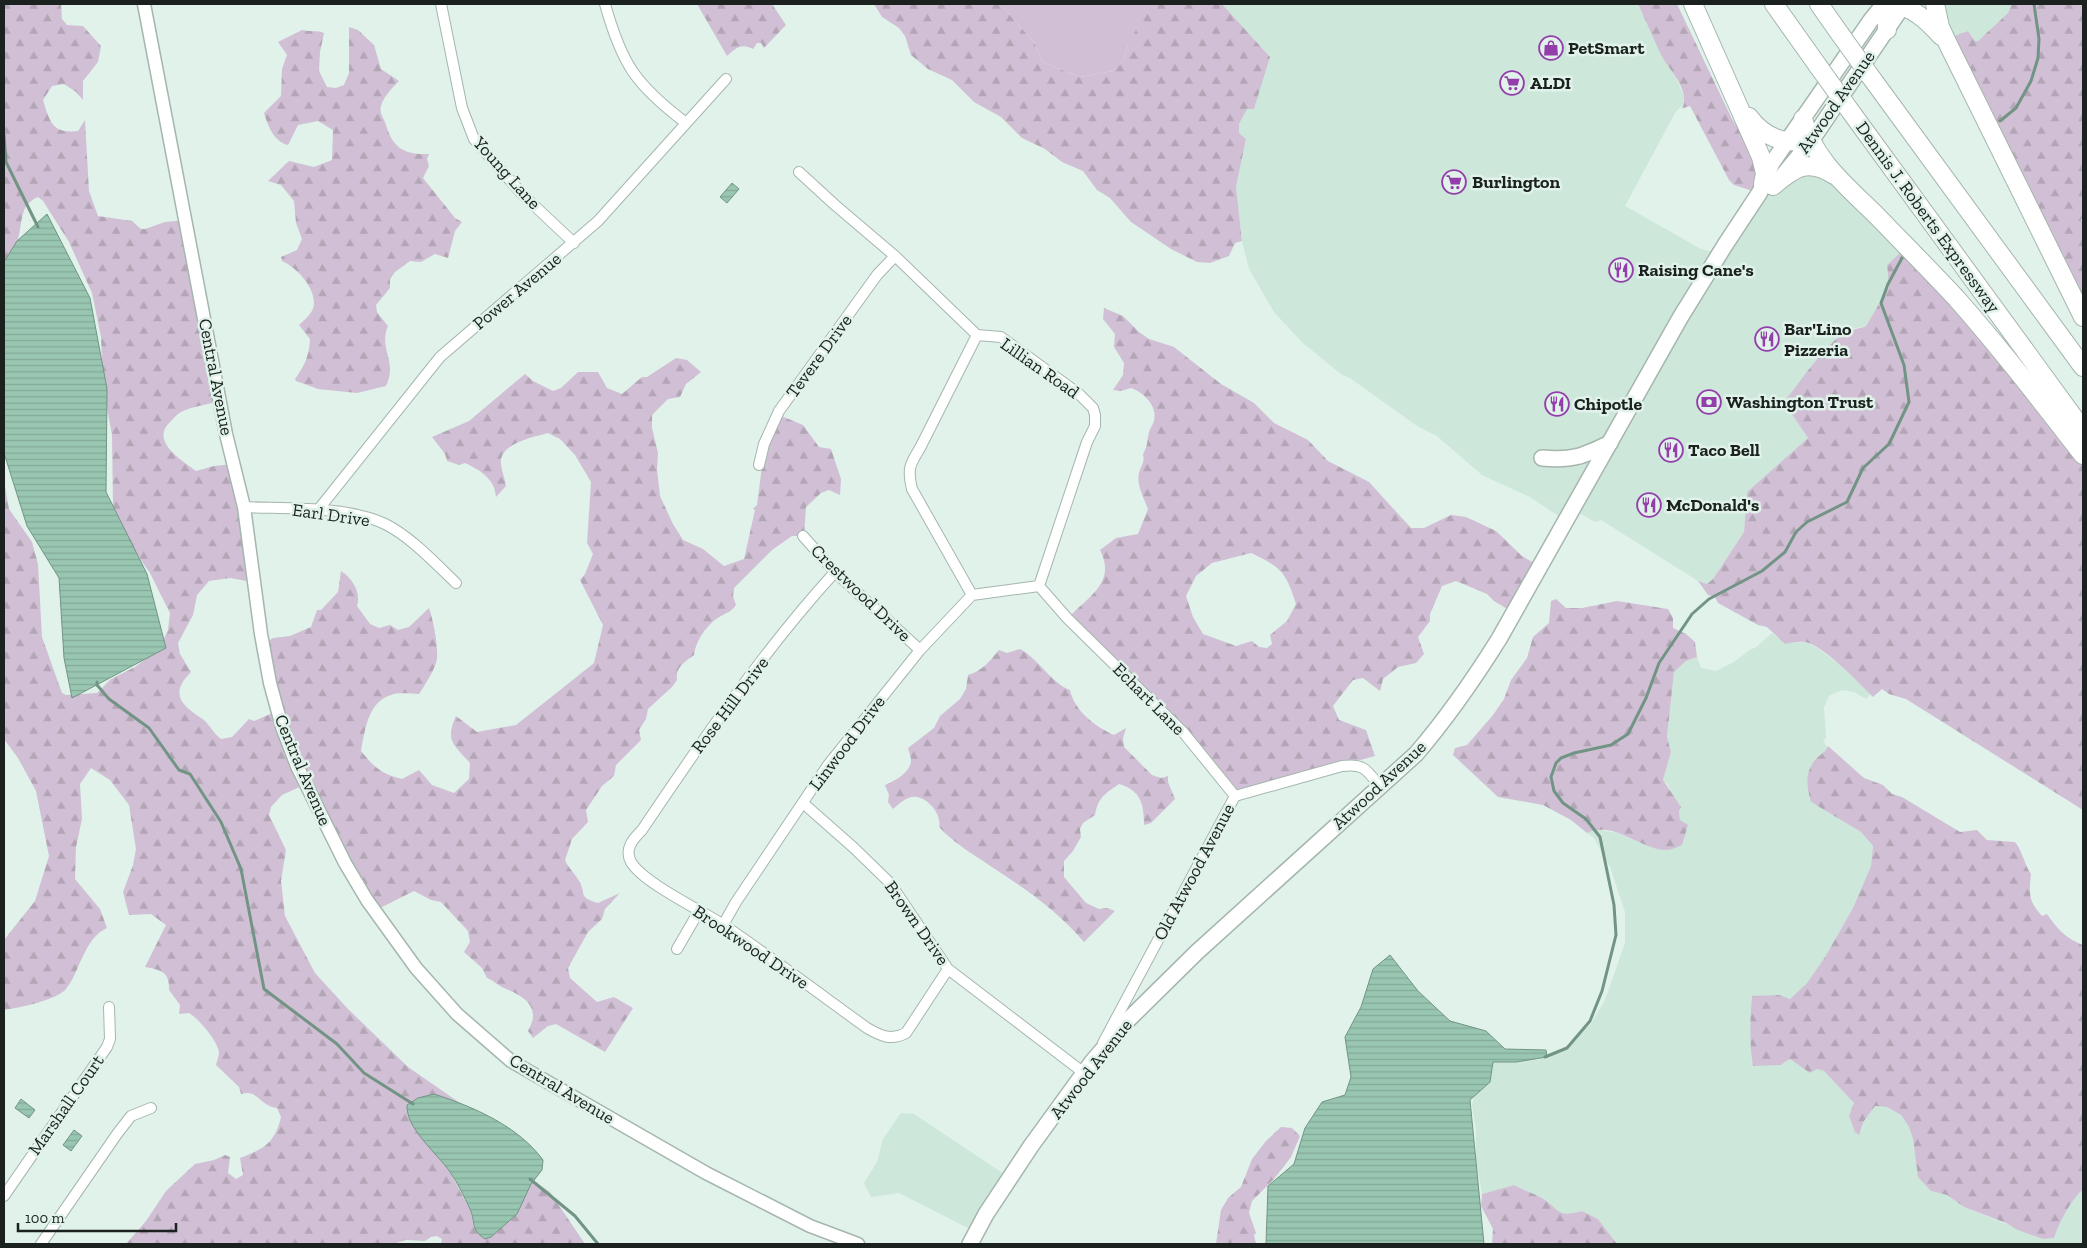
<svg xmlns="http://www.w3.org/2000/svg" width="2087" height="1248" font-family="'Zilla Slab',serif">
  <defs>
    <pattern id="forest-firs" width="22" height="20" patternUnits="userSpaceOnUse" patternTransform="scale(1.25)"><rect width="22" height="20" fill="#d1c0d5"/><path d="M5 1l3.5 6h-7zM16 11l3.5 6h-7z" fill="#b3a5b6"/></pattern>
    <pattern id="water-rules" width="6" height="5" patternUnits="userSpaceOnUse" patternTransform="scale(1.25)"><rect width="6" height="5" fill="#98c6b1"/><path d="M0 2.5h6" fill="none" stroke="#82aa98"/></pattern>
  </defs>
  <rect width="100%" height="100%" fill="#e0f2ea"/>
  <path fill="#cde7db" d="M1222,4H1638L1662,57L1673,71L1685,99L1684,108L1682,109L1681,106L1675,113L1625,206L1701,249L1722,254L1754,204L1787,174L1816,168L1904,249L1887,265L1889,287L1866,326L1851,329L1791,413L1808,438L1747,492L1744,532L1713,579L1707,584L1698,581L1601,520L1595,522L1576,511L1566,521L1530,497L1482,475L1437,436L1417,426L1350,378L1342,375L1303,343L1274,312L1249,269L1242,241L1236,187L1246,139L1239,133V124L1270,57Z
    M1934,4H2012L2008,13L1978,41H1975L1968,31L1944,39Z
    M1772,633L1785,643L1805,642L1817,648L1839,664L1871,694L1866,699L1854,692L1842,690L1829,696L1824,707L1826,738L1823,741L1828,748L1815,760L1811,802L1861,832L1873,846L1871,866L1853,908L1825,957L1807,983L1790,999L1752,996L1750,1045L1790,1059L1810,1073L1817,1069L1824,1071L1854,1103V1108L1862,1130L1864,1121L1875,1106L1887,1107L1901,1115L1909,1127L1913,1139L1914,1149L1931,1191L1947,1195L1964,1207L2043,1239L2054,1238L2063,1216L2075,1198L2083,1189V1244H1617L1598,1219L1582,1211L1570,1215L1559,1213L1542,1198L1514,1185L1482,1194L1476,1160V1130L1472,1105L1476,1088L1491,1059L1515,1057L1539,1060L1560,1051L1575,1039L1591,1024L1605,1000L1625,943V912L1610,867L1594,838L1587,833L1594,829L1618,833L1643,843L1680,820L1679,811L1668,785L1663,780L1671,752L1667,737L1674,672L1686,661L1697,657L1701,668L1716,671L1734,662L1751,649L1755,648Z
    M901,1113L914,1114L1010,1178L976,1232L899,1193L871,1197L864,1183L877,1162L883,1139Z"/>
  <path fill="#d1c0d5" d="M1000,4H1156L1128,44L1123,62L1113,71L1080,77L1042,62L1034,42Z"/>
  <path fill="url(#forest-firs)" fill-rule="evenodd" d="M4,4H61L62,19L67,25L83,26L101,46L98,62L83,81V100L76,92L64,84L52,86L43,100C50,122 52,134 78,131L85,120L89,191L98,216L132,221L141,229H145L165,222L185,220L219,401C207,405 193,406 181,412C177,414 173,419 170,422C150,441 181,460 196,471L214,466L233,464L254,576L246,581L230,578L209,581L197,595L193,615L178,643L180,654L191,672C170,693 180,704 201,718C209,723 213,733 221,739L232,737L249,719L254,721L275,712L264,644L273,638L290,636L311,627L317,610H321L338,592L341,571C353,579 361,592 357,606L370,624L379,628L390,625L398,630L409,627L429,608C433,619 440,652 436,663C433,672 425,685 419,694C411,694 399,692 391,695C368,702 365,730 361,751C374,767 381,774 402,779L419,770L432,785L454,793L469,779L470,763C453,744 445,741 456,716L477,732L516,725L594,663L603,625L580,580L585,574L593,554L587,543L591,482L575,455L560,439L548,433C534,437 505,442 501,459C500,467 505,478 506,486L496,497C495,479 480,470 465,463L459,465L447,461L445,454L432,437L469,421L525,374L533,381L553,391L561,388L578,372H598L607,388L622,394L642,377H647L676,358L687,360L701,372L686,384L680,397L668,399L652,415V428L658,453L657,469L660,496L673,524L683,540L703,549L724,566L744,559L755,510L753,509L757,505L765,443L779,415L803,425L819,447L831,449L841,479L840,495L829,490L821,493L806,507L804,536H792L772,550L734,588L733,596L736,605C731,612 728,612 721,616C707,624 696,640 694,655C685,662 675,667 677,680L672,687L648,709L646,719L639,730L641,740L616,765L614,776L602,786L586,810L588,822L572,839L565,860C568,868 575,873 579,881C587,894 577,897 598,903L620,893L605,909L602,919L588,932L568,968L570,978L597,1002L614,997L633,1008L605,1052L556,1024L548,1026L533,1038L528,1031C530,1027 533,1021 533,1016C533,1000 516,993 504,988C497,985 493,980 487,978L482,968L464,952L470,942L468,931L441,902L431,900L414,891L376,910L304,785L282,795L271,807L269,815L286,850L281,881L285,916L315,973L348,1009L408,1067L460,1103C436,1095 430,1091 407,1105L414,1127L450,1172L471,1212L474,1228L534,1181L550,1192L585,1244H441L442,1239L437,1236L431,1237L425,1241L406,1240L393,1244H126L146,1221L166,1191L195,1164L214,1160L225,1155L230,1157L228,1173L236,1179L243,1175L240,1158C264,1149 275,1143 281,1117L277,1108C260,1106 258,1089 241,1094L239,1087L216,1065C217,1061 219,1056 219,1052C217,1040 199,1019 189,1013L179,1014L180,1005L169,990C170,972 161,970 145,967L166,925L151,914L129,915L123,892L133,865L136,849L129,805L110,780L91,768L80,784L82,819L76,847L75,879L100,909L107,928C84,938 80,972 66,989C57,1000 18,1008 4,1010V940L35,901L49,856L36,791L18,758L4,739V481L9,509L32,542L38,564L42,637L62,693L66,695L97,693L111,679L135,667L159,649L168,630L170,613L150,573L117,526L113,506L112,435L103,386L101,337L92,293L69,242L43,201L38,197C19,205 23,222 18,239C15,248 10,256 4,263Z
    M697,4H772L786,25L764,48L761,43H757L753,49C741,43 736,48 727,56Z
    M874,4H1000L1034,42L1042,62L1080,77L1113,71L1123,62L1128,44L1143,18L1156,4H1222L1270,57L1254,109H1247L1239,124V133L1246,139L1236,187L1242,241L1235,243L1229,256L1210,263L1197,262L1171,249L1131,222L1110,198L1097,190L1083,171L1062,162L1045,149L1022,138L1001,117L974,102L952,80L928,69L911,55L905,36L899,28L882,17Z
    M1638,4H1677L1732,119L1757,157L1759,193L1734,185L1729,180L1690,106L1683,108C1689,88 1670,71 1661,55C1653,38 1646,21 1638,4Z
    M2012,4H2083V217L2081,220L2083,223V304L1946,39L1968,31L1975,41H1978L2008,13Z
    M349,27L358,30L374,45L381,69L399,81C392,88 384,96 381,106C379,114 384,118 386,125C393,148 404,155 429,154L427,159L429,166L423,178L455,218L462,222L455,231L448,258L435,254L421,262L410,261L395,272L390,279V288L376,305L377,312L388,326C378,349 398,361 386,386L357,393L318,389L296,381L295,379C305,365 309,356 310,339L299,325C305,319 314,313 314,303C314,286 296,267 282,261L281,257L297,250L302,239L296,223L294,201L281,185L268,181L289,161L314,167L332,160L333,130L318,121L298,125L288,145C274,142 268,126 264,113L281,96L282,69L287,55L278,42L302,30C311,32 317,30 324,33L320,52L319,71L327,87L336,88L344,85L349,73Z
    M1904,249L2083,459V810L1906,699L1889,694L1882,689L1873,697C1859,683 1823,645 1805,642C1799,641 1791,643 1785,644L1767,627L1758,625L1718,603L1715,597L1708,595L1698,581L1707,584L1713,579L1744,532L1747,492L1808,438L1791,413L1787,398C1804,377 1820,351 1841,335C1849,328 1858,330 1866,326L1889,287L1887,265Z
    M1104,308L1123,316L1139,332L1149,339L1174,347L1221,384L1254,403L1274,423L1308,440L1328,461L1369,482L1411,528H1424L1451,515L1466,517L1496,531L1522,556L1539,566L1514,613L1494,601L1487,594L1456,581L1442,586L1430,614V621L1418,637L1424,654L1416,663L1398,667L1383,679L1380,691L1363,678L1353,680L1333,706L1339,720L1366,730L1375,756L1238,794L1071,615C1091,595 1116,581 1100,550L1116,538L1138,534L1148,509C1144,498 1136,485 1139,473C1141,465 1145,463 1143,454C1148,446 1147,440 1149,432C1150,428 1153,425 1154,421C1158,406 1143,392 1131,388L1121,391L1113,390L1123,375L1124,363L1114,347L1115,334L1103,319ZM1251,553C1281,567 1286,572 1296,604L1287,621L1270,635L1272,644L1267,648L1259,647L1252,641L1236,646L1203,634L1193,617L1186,596L1196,576L1212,563Z
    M1556,599L1566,608H1582L1617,601L1668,609L1673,618V628L1686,634L1695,642L1697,657L1686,661L1674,672L1667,737L1671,752L1663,780L1681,807L1679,811L1680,820L1688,825L1682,845C1677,847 1671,850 1667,850C1640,850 1615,820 1587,833L1571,820L1543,805L1498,797L1453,755L1455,748L1467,745L1493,715L1504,699L1511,680L1527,658L1533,637L1549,623L1551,601Z
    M1020,649C1039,659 1051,683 1070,690C1074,710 1095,727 1114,735L1126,728L1123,738L1124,747L1152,775L1161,778L1168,776V782L1175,799L1151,823L1144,825C1144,805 1141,790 1119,784C1105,794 1098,797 1095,815L1083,823L1080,829L1081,837L1073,851L1064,861V877L1086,903L1099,909L1107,908L1115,911L1084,942C1062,916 1033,894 1004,875C981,859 958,847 939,827C942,815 929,799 917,797C908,795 900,803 893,809L888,802L889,795L885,785C895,781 911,772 911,760C911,757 909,752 908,748L934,728L940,716L960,699L966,689L968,675C982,671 990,661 999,650L1007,653Z
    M1828,746L1864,778L1883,785L1892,794L1902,797L1960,832L1977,830L1987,840L2015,842C2023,852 2024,864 2031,874C2029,893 2028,901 2042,916L2047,914C2056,928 2068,940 2083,945V1189C2069,1203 2061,1219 2054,1238L2043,1239L2018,1230L2006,1223L1964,1207L1947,1195L1931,1191L1918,1177L1913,1139L1909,1127L1901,1115L1887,1107L1875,1106L1864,1121L1859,1135L1855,1132L1849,1116L1854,1103L1824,1071L1817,1069L1810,1073L1790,1059L1780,1065L1753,1066C1749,1042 1750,1020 1752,996L1779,995L1790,999L1807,983L1825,957L1853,908L1871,866L1873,846L1861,832L1811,802C1807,787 1804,774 1815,760C1819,755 1825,753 1828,746Z
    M1281,1127L1292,1128L1300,1136L1291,1157L1274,1179L1252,1201L1249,1213L1256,1233L1254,1235L1256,1244H1216L1221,1210L1228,1198L1241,1187L1252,1159L1266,1141Z
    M1514,1185C1522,1189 1531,1193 1540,1197C1560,1208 1555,1219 1582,1211L1598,1219L1617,1244H1492L1493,1229L1481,1206L1482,1194Z"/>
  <path fill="url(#water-rules)" stroke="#729485" d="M732,183L739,189L727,203L720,197Z
    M47,214L90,298L107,389L106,492L147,574L166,648L72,698L64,658L59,578L27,526L4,453V262L17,241Z
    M1390,955L1418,991L1450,1021L1486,1031L1505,1049L1546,1050L1547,1057L1516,1062H1493L1490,1082L1470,1100L1484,1244H1266L1268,1186L1294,1164L1305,1128L1322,1102L1345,1095L1351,1077L1345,1037L1361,1007L1373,969Z
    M434,1094C474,1107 518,1126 543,1160L542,1170L531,1184L517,1214L491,1237L485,1239C470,1229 476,1223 470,1209C464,1197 458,1183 450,1172C437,1153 406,1129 407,1105L418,1098Z
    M21,1099L35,1110L29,1118L15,1108Z
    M74,1130L82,1136L71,1151L63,1145Z"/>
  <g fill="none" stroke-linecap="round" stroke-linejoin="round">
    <path stroke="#729485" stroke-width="3" d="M2000,121L2016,108L2031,81L2038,58L2039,39L2034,4
      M4,135L6,162L38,227
      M97,682V685L109,699L149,728L179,770L190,774L221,822L241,869L264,989L337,1044L364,1073L413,1104
      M1545,1057L1567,1048L1590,1021L1602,991L1616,935L1614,905L1600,837L1586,819L1563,803L1554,791L1551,777L1556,763L1561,758L1574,753L1611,745L1628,734L1646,698L1659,663L1692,614L1709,599L1762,571L1785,552L1796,532L1807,522L1847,502L1863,468L1889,444L1909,402L1904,365L1881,303L1888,284L1902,258
      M530,1179L575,1216L598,1244"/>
    <g stroke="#a5b6ad" stroke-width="12">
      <path id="minor" d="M441,4L462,108L474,139L522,194L574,243
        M605,4C622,65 636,85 686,123
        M799,172L835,205L895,256L977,335L1001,337L1079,394L1093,408L1095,415V426L1087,442L1039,586
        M977,335L920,448C910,464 907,469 912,489L972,595L1039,586
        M759,465L764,444L779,411L877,275L895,256
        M244,507C285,509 348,506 385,524C410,536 436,564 456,583
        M318,510L440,357L598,221L726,79
        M803,536L835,572L920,650
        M835,572C763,651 702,741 642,830C633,839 624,849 631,862C643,883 703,911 725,926C773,959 820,994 867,1028C881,1036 891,1041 906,1033L948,969
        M1039,586L1068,619L1183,732L1235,796
        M803,803L854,848L890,883L948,969L1084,1073
        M723,925L736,902L828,765L920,650L972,595
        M677,949L699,911
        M1103,1043L1235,796L1342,766C1364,763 1367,770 1380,787
        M4,1196L107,1047L110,1039L109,1007
        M41,1244L117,1134L131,1116L151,1108"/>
    </g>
    <g stroke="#a5b6ad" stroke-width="15">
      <path id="tertiary" d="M144,4L226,434L244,507L261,634L270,683L282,727L297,766L345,863L367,900L416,968L457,1014L511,1061L706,1173L810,1226L858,1244"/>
    </g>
    <g stroke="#a5b6ad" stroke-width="18">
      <path id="primary" d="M1784,174L1811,141L1904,4
        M1542,458C1573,461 1583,456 1610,443
        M970,1244L986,1214L1031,1146L1092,1062L1128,1020L1197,952L1416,754C1447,718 1474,679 1499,639L1680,318L1725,245L1760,192L1772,163L1871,20L1884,4"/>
    </g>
    <g stroke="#a5b6ad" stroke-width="20">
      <path id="motorway" d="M1693,4L1761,157L1765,173L1763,184
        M1774,4L1818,66
        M1819,4L1840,34
        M1883,4L1887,16V30
        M1894,4C1913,7 1929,22 1941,36
        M1935,4L1940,27L1948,44L2083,317
        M1873,80L2083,367
        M1851,112L2083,430
        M1749,117C1765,139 1785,144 1811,141
        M1803,119C1813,160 1850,189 1878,217C1904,244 1931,271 1957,299C2001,349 2042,402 2083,455
        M1773,186C1794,168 1807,158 1834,175"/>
    </g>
    <use href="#minor" stroke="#fff" stroke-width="10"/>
    <use href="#tertiary" stroke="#fff" stroke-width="12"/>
    <use href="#primary" stroke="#fff" stroke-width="15"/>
    <use href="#motorway" stroke="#fff" stroke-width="18"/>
    <g stroke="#a5b6ad" stroke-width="20" stroke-linecap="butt">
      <path id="motorway-bridge" d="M1840,34L1873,80
        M1818,66L1851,112"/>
    </g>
    <use href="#motorway-bridge" stroke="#fff" stroke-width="18"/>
  </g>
  <defs>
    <g id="shop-ring" transform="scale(1.25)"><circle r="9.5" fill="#e0f2ea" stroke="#943eab" stroke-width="1.5"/><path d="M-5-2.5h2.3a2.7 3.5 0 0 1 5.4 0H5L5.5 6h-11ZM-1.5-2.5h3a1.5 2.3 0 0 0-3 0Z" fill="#943eab"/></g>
    <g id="supermarket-ring" transform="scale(1.25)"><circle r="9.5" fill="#e0f2ea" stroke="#943eab" stroke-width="1.5"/><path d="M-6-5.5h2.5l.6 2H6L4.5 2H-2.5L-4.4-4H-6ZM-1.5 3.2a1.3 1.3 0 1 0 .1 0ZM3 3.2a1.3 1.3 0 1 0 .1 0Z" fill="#943eab"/></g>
    <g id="restaurant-ring" transform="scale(1.25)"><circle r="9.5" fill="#e0f2ea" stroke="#943eab" stroke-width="1.5"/><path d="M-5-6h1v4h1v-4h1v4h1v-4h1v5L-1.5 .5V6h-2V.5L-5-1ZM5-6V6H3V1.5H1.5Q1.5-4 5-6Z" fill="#943eab"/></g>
    <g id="bank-ring" transform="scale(1.25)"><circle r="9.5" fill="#e0f2ea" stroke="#943eab" stroke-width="1.5"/><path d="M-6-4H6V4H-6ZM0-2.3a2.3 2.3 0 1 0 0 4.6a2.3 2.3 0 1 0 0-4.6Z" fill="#943eab"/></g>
  </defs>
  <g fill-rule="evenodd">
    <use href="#shop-ring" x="1551" y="48"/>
    <use href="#supermarket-ring" x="1512" y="83"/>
    <use href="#supermarket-ring" x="1454" y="182"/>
    <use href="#restaurant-ring" x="1621" y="270"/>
    <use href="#restaurant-ring" x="1767" y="339"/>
    <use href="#bank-ring" x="1709" y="402"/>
    <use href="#restaurant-ring" x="1557" y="404"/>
    <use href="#restaurant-ring" x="1671" y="450"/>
    <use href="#restaurant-ring" x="1649" y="505"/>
  </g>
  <g text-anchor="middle" stroke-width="5" stroke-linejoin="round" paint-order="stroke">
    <g font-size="18" font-weight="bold" fill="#1a211e" stroke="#e0f2ea" text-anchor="start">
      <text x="1568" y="54">PetSmart</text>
      <text x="1530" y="89">ALDI</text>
      <text x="1472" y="188">Burlington</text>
      <text x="1638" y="276">Raising Cane's</text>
      <text x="1784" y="335">Bar'Lino<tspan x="1784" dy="21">Pizzeria</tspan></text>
      <text x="1726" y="408">Washington Trust</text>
      <text x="1574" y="410">Chipotle</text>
      <text x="1688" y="456">Taco Bell</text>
      <text x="1666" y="511">McDonald's</text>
    </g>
    <g font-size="18" fill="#1a211e" stroke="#e0f2ea">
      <text transform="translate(1836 102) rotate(-55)" y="6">Atwood Avenue</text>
      <text transform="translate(507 173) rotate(48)" y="6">Young Lane</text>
      <text transform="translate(1928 217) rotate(54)" y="6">Dennis J. Roberts Expressway</text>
      <text transform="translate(517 291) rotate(-40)" y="6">Power Avenue</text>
      <text transform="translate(819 356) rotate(-54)" y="6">Tevere Drive</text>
      <text transform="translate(1040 368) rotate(35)" y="6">Lillian Road</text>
      <text transform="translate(216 377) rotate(79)" y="6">Central Avenue</text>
      <text transform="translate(331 515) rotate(8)" y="6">Earl Drive</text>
      <text transform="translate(861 593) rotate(44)" y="6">Crestwood Drive</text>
      <text transform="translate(1149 699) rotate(45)" y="6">Echart Lane</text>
      <text transform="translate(730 705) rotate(-53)" y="6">Rose Hill Drive</text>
      <text transform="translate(847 743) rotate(-53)" y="6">Linwood Drive</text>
      <text transform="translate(303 770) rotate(67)" y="6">Central Avenue</text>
      <text transform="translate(1379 785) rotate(-43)" y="6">Atwood Avenue</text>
      <text transform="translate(1194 872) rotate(-62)" y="6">Old Atwood Avenue</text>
      <text transform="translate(917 923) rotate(55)" y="6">Brown Drive</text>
      <text transform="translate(751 947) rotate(34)" y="6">Brookwood Drive</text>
      <text transform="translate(1091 1069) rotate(-52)" y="6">Atwood Avenue</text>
      <text transform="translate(562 1089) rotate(31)" y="6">Central Avenue</text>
      <text transform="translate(66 1105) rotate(-55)" y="6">Marshall Court</text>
    </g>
  </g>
  <rect width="2087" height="1248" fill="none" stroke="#1a211e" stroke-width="10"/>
  <path d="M18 1223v8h158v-8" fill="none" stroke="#1a211e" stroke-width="2.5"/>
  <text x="25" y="1223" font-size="15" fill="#1a211e" stroke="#e0f2ea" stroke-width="4" paint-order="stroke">100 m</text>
</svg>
